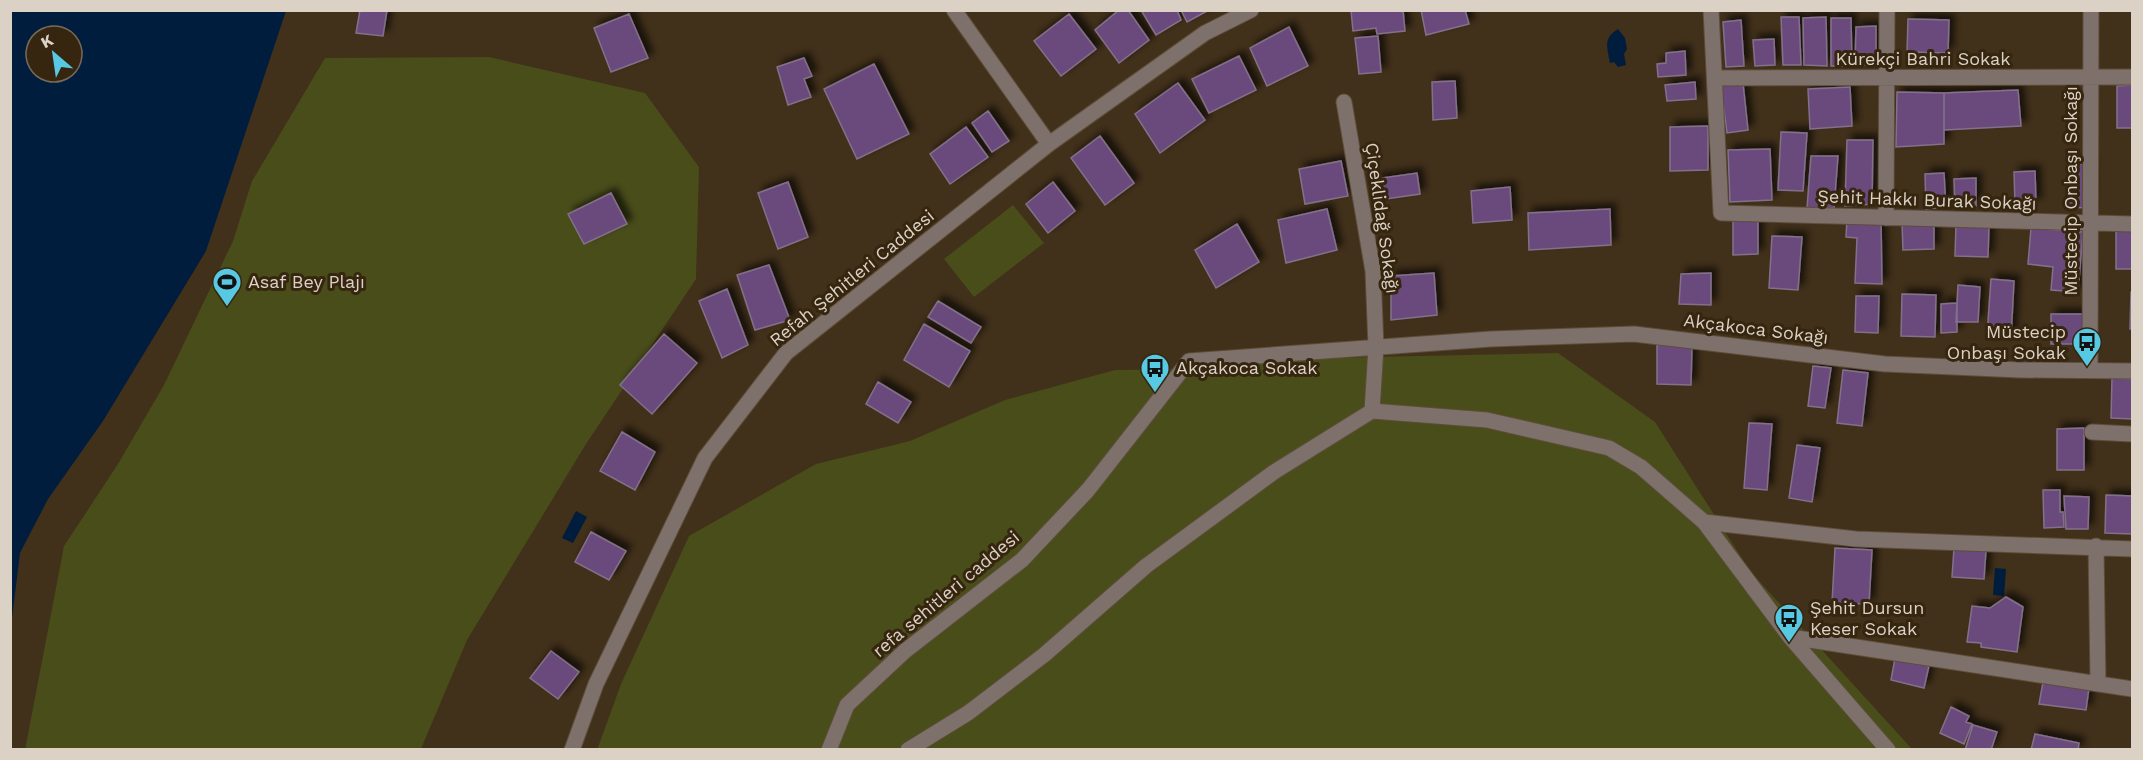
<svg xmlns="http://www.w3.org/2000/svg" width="2143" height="760" font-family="'Work Sans',sans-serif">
  <defs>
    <filter id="shadow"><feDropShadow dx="5.5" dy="-5.5" stdDeviation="3" flood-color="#0009"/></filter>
  </defs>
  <rect width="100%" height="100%" fill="#41301a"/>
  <path fill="#494d1a" d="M489,57L645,93L699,167L696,279L586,444L467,640L421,749L25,750L64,546L118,464L164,385L233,241L252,181L325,58Z
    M1013,205L1044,243L974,297L944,259Z
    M1558,353L1655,422L1750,571L1912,749L597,750L621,684L689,536L816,464L910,441L1005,400L1115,370L1202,369L1326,358Z"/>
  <path fill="#001d3d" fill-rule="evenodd" d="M11,10L286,11L206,251L103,421L48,499L20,553L11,626ZM36,36H72V72H36Z
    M1618,29L1625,38L1627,49L1624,54L1626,65L1618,67L1614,62L1610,63C1607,47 1603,38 1618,29Z
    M576,511L587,517L573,543L562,538Z
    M1995,568L2006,569L2004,596L1993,595Z"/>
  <path fill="#6b497c" stroke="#82718a" stroke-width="1.5" filter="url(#shadow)" d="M360,10H387L383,36L356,33Z
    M1119,10H1128L1149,40L1119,63L1095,30Z
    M1141,10H1177L1181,20L1156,35Z
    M1181,10H1209L1187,22Z
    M1351,10H1403L1405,31L1377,34L1376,28L1353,31Z
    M1421,10H1465L1469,24L1426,35Z
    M629,14L648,58L611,72L594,28Z
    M1069,14L1096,49L1061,76L1034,41Z
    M1781,17H1799L1801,65H1783Z
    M1826,17L1827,66L1804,65L1803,18Z
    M1831,18H1851L1852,66H1831Z
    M1908,19L1949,20L1948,53L1907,52Z
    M1741,20L1744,66L1726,67L1723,22Z
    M1876,26V65H1855L1856,27Z
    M1289,27L1308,66L1267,86L1250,48Z
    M1378,36L1381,72L1359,74L1355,38Z
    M1774,39L1775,65L1755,66L1753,40Z
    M1685,51L1686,75L1658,77L1657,64L1666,63V53Z
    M1239,56L1256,90L1209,113L1192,79Z
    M804,58L812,76L804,79L811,97L788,105L777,67Z
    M874,64L909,134L857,159L824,89Z
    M1455,81L1457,118L1433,120L1432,82Z
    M1695,82L1696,99L1667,101L1665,85Z
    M1178,83L1205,120L1160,153L1135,114Z
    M1743,83L1748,130L1727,133L1721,85Z
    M2132,85V128H2117V86Z
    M1850,87L1852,126L1810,129L1808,89Z
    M2018,90L2021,126L1944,130V93Z
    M1897,92L1944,93V144L1896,147Z
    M988,111L1009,141L992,152L972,123Z
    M1708,126V170L1670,171V127Z
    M966,127L988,157L950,184L930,154Z
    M1781,132L1807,133L1803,191L1778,190Z
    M1100,136L1134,183L1105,205L1071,158Z
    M1847,140H1873L1872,204L1845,206Z
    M1770,149L1772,200L1730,202L1728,150Z
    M1811,156H1838L1834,208H1807Z
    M1341,161L1348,196L1305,204L1299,169Z
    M2069,163L2089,164L2088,208L2068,207Z
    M2035,171L2036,203L2015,204L2014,172Z
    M1417,173L1420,194L1379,200L1376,179Z
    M1944,173L1946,207L1926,209L1925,174Z
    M1976,178V206L1955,207L1954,179Z
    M788,182L808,237L778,249L758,193Z
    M1053,182L1075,211L1048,233L1026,204Z
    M1510,187L1512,220L1473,223L1471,191Z
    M611,193L627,224L584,244L568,214Z
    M1327,209L1337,250L1286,263L1278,220Z
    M1610,209L1611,245L1529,250L1528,213Z
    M1733,218H1758V254L1733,255Z
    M1847,219L1881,220L1882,284L1855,283L1857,238L1846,237Z
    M1934,223V249L1903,250L1902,224Z
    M1237,224L1259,262L1216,288L1195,250Z
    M1956,225L1989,226L1988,257L1955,256Z
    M2031,228L2083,232L2078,292L2051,290L2053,267L2028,264Z
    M2116,231H2132V269H2116Z
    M1772,236L1802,237L1798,290L1769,288Z
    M769,265L790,320L755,330L737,275Z
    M1434,273L1437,315L1391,320V276Z
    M1711,273V305L1679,304L1681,274Z
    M1991,279L2014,281L2011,338L1987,336Z
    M1958,285L1980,287L1978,322H1956Z
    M727,289L748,345L722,358L699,301Z
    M2131,292H2132V329H2130Z
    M1902,294L1936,295L1935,337L1901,336Z
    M1856,296H1879L1878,333L1855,332Z
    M938,301L981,327L971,343L928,317Z
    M1957,303V332L1941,333V304Z
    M2051,314H2084V344H2051Z
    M924,324L970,351L949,387L904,360Z
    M664,334L697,363L652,414L620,385Z
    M1657,345H1692L1691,385L1657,384Z
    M1813,366L1831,368L1825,408L1808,406Z
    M1843,370L1868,373L1862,426L1837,423Z
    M2112,378L2132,379V419L2111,418Z
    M878,382L911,402L898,423L866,404Z
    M1749,423L1772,424L1767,490L1744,488Z
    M2084,428V470H2057V429Z
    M622,432L655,452L635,490L600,471Z
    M1797,445L1820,448L1812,502L1789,498Z
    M2043,490H2060V512H2063L2064,527L2044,528Z
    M2106,495L2132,496V534L2105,533Z
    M2064,496L2089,497L2088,529H2066Z
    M591,532L626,551L609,580L575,562Z
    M1835,548L1872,550L1869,604L1832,603Z
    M1954,548L1986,550L1984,579L1952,577Z
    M2006,597L2023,607L2017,652L1981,647V643L1967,642L1972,606L1990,608Z
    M551,651L579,672L558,699L530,678Z
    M1895,658L1929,666L1924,688L1891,680Z
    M2043,682L2089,688L2086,710L2039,704Z
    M1951,707L1969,716L1966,722L1972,724L1964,744L1940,733Z
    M1973,725L1997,732L1991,750H1965Z
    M2035,734L2079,743L2078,750H2031Z"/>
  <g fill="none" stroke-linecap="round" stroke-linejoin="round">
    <g stroke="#5d4d39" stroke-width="17">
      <path id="minor" d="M954,10L1049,144
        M1711,10L1721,213L2132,224
        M1715,78L2132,77
        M1344,102L1373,271L1376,347L1372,411
        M1886,218L1887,10
        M2090,371L2091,10
        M2092,432L2132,434
        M1704,522L1856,539L2132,549
        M2096,546L2098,683
        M1790,637L2132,689
        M572,750L596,684L705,458L786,353L1049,144L1205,33L1251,10
        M829,750L847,705L905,651L1022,560L1088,490L1189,361L1491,339L1634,334L1885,364L2020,370L2132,371
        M908,750L968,713L1044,655L1146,566L1274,472L1372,411L1487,420L1609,448L1641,467L1704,522L1790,637L1888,750"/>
    </g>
    <use href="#minor" stroke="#7e716b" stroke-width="15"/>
  </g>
  <defs>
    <g id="stadium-pin" transform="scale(1.5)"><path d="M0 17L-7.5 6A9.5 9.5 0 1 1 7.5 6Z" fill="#58c9e3" stroke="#362610"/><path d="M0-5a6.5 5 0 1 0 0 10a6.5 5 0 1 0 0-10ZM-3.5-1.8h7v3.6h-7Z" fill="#111"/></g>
    <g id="bus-pin" transform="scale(1.5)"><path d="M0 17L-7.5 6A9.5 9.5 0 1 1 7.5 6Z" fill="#58c9e3" stroke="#362610"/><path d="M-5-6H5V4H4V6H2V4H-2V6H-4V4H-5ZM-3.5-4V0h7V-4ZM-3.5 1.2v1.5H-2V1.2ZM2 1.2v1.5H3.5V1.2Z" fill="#111"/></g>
  </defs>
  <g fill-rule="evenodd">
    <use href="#stadium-pin" x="227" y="282"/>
    <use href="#bus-pin" x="2087" y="342"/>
    <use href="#bus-pin" x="1155" y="368"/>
    <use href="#bus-pin" x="1789" y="618"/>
  </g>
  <g text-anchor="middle" stroke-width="6" stroke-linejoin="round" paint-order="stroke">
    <g font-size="18" fill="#dbd1c4" stroke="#362610">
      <text x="1923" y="65">Kürekçi Bahri Sokak</text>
      <text transform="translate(2071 191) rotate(-90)" y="6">Müstecip Onbaşı Sokağı</text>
      <text transform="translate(1927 200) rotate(2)" y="6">Şehit Hakkı Burak Sokağı</text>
      <text transform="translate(1382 218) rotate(82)" y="6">Çiçeklidağ Sokağı</text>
      <text transform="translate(852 278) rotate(-39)" y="6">Refah Şehitleri Caddesi</text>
      <text transform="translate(1756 329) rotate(7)" y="6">Akçakoca Sokağı</text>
      <text transform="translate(946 594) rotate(-40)" y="6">refa sehitleri caddesi</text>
    </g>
    <g font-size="18" fill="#dbd1c4" stroke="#362610" text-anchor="start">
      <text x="248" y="288">Asaf Bey Plajı</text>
      <text x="2066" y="338" text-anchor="end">Müstecip<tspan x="2066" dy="21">Onbaşı Sokak</tspan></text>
      <text x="1176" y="374">Akçakoca Sokak</text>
      <text x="1810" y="614">Şehit Dursun<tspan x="1810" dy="21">Keser Sokak</tspan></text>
    </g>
  </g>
  <rect width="2143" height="760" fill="none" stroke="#dbd1c4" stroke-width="24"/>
  <g transform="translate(54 54) rotate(331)"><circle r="28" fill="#362610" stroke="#786a58" stroke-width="1.5"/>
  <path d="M0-4.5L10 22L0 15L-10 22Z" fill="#58c9e3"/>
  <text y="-9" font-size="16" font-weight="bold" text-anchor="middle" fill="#dbd1c4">K</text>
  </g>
</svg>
